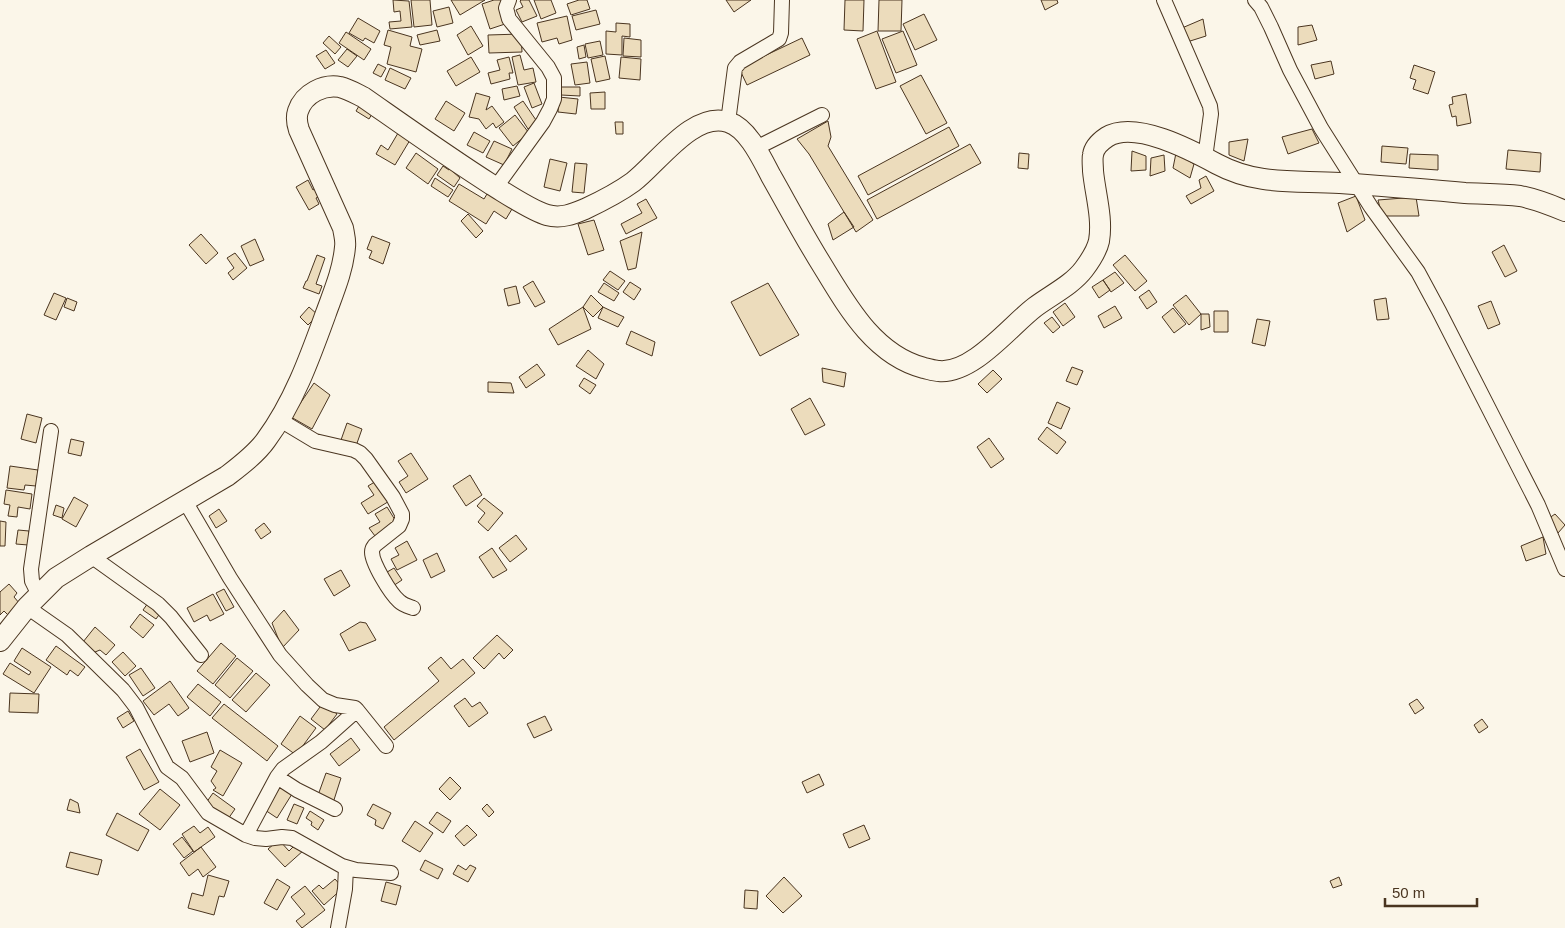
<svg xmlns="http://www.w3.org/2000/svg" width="1565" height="928" font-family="Helvetica,sans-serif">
  <rect width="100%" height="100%" fill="#fbf6e9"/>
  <path fill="#ecdcbc" stroke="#4a3520" d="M393,0L409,1L412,27L390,29L389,22L401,21L400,11L394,12Z
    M411,0H430L432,25L414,27Z
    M451,0H485L460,15Z
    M494,0H504L505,24L490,29L482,4Z
    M521,0H529L537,16L522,22L516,10L523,7L520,1Z
    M534,0H551L556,13L541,19Z
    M579,0H587L590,9L571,15L567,4Z
    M726,0H751L734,12Z
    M845,0H864L863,31L844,30Z
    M879,0H902L901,31H878Z
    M1041,0H1057L1058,3L1045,10Z
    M449,7L453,23L437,27L433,11Z
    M596,10L600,24L576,30L572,16Z
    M924,14L937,40L915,50L903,24Z
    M567,16L572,40L559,44L557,38L542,42L537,23Z
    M358,18L380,31L374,43L365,38L363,41L349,33Z
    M1203,19L1206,36L1187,42L1182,28Z
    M616,23L630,24V37L622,36V55L606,54V31L616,32Z
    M1312,25L1317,40L1298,45V27Z
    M471,26L483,46L468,55L457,35Z
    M388,30L412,37L410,46L422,49L416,72L387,64L391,47L384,45Z
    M437,30L440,41L420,45L417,35Z
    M877,31L896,82L876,89L857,39Z
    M903,31L917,65L896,73L882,39Z
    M346,32L371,49L364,60L339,43Z
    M521,34L522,52L489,53L488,35Z
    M329,36L341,47L335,54L323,43Z
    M624,38L641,40V57L623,56Z
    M802,38L810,55L747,85L739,68Z
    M600,41L603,55L588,58L585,44Z
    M584,45L586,57L579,59L577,47Z
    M347,49L357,56L348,67L338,60Z
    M326,50L335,63L325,69L316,56Z
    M520,55L524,70L533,68L536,82L518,85L512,57Z
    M605,56L610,79L596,82L591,59Z
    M471,57L480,72L456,86L447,71Z
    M509,57L513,73H509L510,79L491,84L488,73L500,70L497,60Z
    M621,57L641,59L640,80L619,78Z
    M1331,61L1334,74L1315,79L1311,65Z
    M587,62L590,83L575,85L571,64Z
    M378,64L386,68L381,77L373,73Z
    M1414,65L1435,72L1428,94L1413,89L1416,80L1410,78Z
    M390,68L411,78L405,89L385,80Z
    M921,75L947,123L926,134L900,86Z
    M534,83L542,104L532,108L524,87Z
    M517,86L520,96L504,100L502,89Z
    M561,87H580V96L561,95Z
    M605,92V109H591L590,93Z
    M476,93L490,97L486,110L492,106L504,122L496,128L493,123L486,129L479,119L469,117Z
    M1466,94L1471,123L1457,126L1456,116L1452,117L1449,105L1453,104L1452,97Z
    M559,97L578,99L576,114L558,112Z
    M362,101L375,109L369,119L356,111Z
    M446,101L465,113L454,131L435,119Z
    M523,101L538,123L528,129L514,107Z
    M515,115L529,133L513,146L499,128Z
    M828,121L831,137L828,146L873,220L856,232L809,154L797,139Z
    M615,122H623V134H616Z
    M949,127L959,146L868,195L858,176Z
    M401,128L413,135L395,165L376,154L381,145L388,150Z
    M1312,129L1319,143L1288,154L1282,137Z
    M474,132L490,141L483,153L467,145Z
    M1248,139L1244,161L1229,155V142Z
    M494,141L512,149L504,165L486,157Z
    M970,144L981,163L877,219L867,200Z
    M1382,146L1408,148L1406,164L1381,162Z
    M1508,150L1541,153L1540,172L1506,169Z
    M1132,151L1146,156V170L1131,171Z
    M416,153L438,169L428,184L406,168Z
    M1019,153L1029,154L1028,169L1018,168Z
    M1176,153L1194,164L1190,178L1173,168Z
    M1410,154L1438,155V170L1409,168Z
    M1164,155L1165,171L1150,176L1151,158Z
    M550,159L567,163L560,191L544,187Z
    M575,163L587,164L584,193L572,192Z
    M443,166L449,170L450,169L460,178L454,187L437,175Z
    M1206,176L1214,191L1191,204L1186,196L1201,188L1199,180Z
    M435,178L453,190L448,197L431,186Z
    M308,180L313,190L320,186L324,194L316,198L319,204L309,210L296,187Z
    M459,184L484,199L490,189L515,204L506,219L494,211L486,224L449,201Z
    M1356,196L1365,220L1347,232L1338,203Z
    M1416,197L1419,216H1382L1378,200Z
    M646,199L657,218L626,234L621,224L642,213L637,204Z
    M844,212L854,227L833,240L828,224Z
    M468,214L483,231L476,238L461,221Z
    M594,220L604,250L588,255L578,224Z
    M642,232L636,268L628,270L620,241Z
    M201,234L218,253L206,264L189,245Z
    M372,236L390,243L383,264L369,258L372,251L367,249Z
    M255,239L264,260L250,266L241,246Z
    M1504,245L1517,271L1505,277L1492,252Z
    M235,253L247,268L233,280L228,273L234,268L227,258Z
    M317,255L325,258L316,284L322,286L319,294L303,288L306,281H307Z
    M1125,255L1147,281L1135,291L1113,265Z
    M610,271L625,281L618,290L603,280Z
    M1115,272L1124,283L1111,292L1103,280Z
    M1103,280L1110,290L1099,298L1092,287Z
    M533,281L545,302L535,307L523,287Z
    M630,282L641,289L634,300L623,292Z
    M604,283L619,293L614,301L598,292Z
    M768,283L799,335L760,356L731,302Z
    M516,286L520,303L508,306L504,289Z
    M1149,290L1157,302L1147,309L1139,297Z
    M54,293L66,298L56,320L44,315Z
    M591,295L603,307L593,317L583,307Z
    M1186,295L1201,314L1189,325L1173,305Z
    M67,298L77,302L74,311L64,307Z
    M1386,298L1389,319L1377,320L1374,300Z
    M1491,301L1500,324L1488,329L1478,306Z
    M1065,303L1075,317L1063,326L1053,312Z
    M1115,306L1122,318L1104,328L1098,316Z
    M309,307L318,315L308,325L300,317Z
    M583,307L591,329L558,345L549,329Z
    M603,307L624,317L618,327L598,318Z
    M1173,308L1186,324L1174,333L1162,317Z
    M1214,311H1228V332H1214Z
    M1201,314H1209L1210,327L1201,330Z
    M1052,317L1060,327L1053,333L1044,323Z
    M1257,319L1270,321L1265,346L1252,343Z
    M631,331L655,342L652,356L626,344Z
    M588,350L604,364L596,379L576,366Z
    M537,364L545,375L526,388L519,377Z
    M1072,367L1083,371L1077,385L1066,381Z
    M822,368L846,373L844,387L823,382Z
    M993,370L1002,379L987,393L978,384Z
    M584,378L596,385L590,394L579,386Z
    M488,382L511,383L514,393L488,392Z
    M314,383L330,395L312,429L291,417Z
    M810,398L825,425L805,435L791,409Z
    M1057,402L1070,408L1061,429L1048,423Z
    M27,414L42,418L36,443L21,439Z
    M347,423L362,429L356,446L341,440Z
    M1047,427L1066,442L1057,454L1038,439Z
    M989,438L1004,459L991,468L977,447Z
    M71,439L84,442L81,456L68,453Z
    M411,453L428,479L406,493L399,482L408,476L398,461Z
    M10,466L38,470L36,486L25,485L24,490L7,488Z
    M470,475L482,495L466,506L453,486Z
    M378,480L391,500L368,514L361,503L374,495L368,486Z
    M6,490L32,494L30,509L18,507L17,517L8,516L10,505L4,504Z
    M74,497L88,505L76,527L62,519Z
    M484,498L503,513L488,531L478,522L485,513L477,506Z
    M56,505L64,508L62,518L53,515Z
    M387,507L397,523L375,536L369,528L380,522L375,514Z
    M219,509L227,521L216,528L209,516Z
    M1555,514L1565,525L1558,533L1545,521Z
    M0,521L6,522L5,546H0Z
    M264,523L271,532L261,539L255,530Z
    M18,530L29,531L28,545L16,544Z
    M516,535L527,549L510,562L499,548Z
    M1543,537L1546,554L1526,561L1521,546Z
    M407,541L417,560L397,570L391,559L399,555L395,548Z
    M492,548L507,570L493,578L479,557Z
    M437,553L445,571L431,578L423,560Z
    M394,568L402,580L390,588L382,575Z
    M341,570L350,586L334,596L324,579Z
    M9,584L17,593L14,597L20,604L8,615L4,611L0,615V592Z
    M224,589L234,607L226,611L216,593Z
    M213,594L224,614L210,621L207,615L194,622L187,608Z
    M148,603L161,612L156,619L143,610Z
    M284,610L299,630L282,648L272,623Z
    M140,614L154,625L143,638L130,627Z
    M360,622L366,623L376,640L349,651L340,634Z
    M95,627L115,645L106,655L100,650L95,652L83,642Z
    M497,635L513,650L504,659L499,653L484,669L473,658Z
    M221,643L236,656L213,684L197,671Z
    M56,646L85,667L78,676L70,670L67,675L46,660Z
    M22,648L51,667L34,693L3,674L10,663L29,675L31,672L14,661Z
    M123,652L136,666L125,676L112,662Z
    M441,657L451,669L463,659L475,673L394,740L384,727L439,681L428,668Z
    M237,658L253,671L230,698L215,685Z
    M141,668L155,688L143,696L129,675Z
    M256,673L270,685L246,712L232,700Z
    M170,681L189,708L178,716L169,704L154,715L143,701Z
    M198,684L221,702L210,716L187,697Z
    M10,693L39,694L38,713L9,712Z
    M465,698L472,707L480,702L488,713L469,727L454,706Z
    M1417,699L1424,708L1415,714L1409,704Z
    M323,703L337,714L325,730L311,719Z
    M224,704L278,746L267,761L212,718Z
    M128,711L134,721L123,728L117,718Z
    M300,716L316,728L296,755L281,744Z
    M545,716L552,730L534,738L527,724Z
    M1482,719L1488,727L1479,733L1474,725Z
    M207,732L214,753L190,762L182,741Z
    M351,738L360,750L339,766L330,754Z
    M140,749L159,782L144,790L126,757Z
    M220,750L242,763L223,796L213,790L216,788L211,781L217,771L211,767Z
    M326,773L341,778L333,803L317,798Z
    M819,774L824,785L807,793L802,782Z
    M450,777L461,788L450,800L439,789Z
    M280,787L292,794L277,818L265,810Z
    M160,789L180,805L160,830L139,814Z
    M213,793L235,809L228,819L206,803Z
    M70,799L78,803L80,813L67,810Z
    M294,804L304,808L297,824L287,820Z
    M373,804L391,813L383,829L375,825L376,820L367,815Z
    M487,804L494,812L489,817L482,809Z
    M310,811L324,820L318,830L311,825L312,822L306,818Z
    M437,812L451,821L443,833L429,823Z
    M117,813L149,830L138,851L106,835Z
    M415,821L433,833L420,852L402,841Z
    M467,825L477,835L464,846L455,836Z
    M864,825L870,839L849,848L843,834Z
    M194,826L200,833L208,827L215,837L194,852L182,834Z
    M182,837L193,851L184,858L173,844Z
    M279,840L289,851L297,843L304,850L285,867L268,849Z
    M201,847L216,867L203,877L198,869L189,876L180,863Z
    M70,852L102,860L98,875L66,867Z
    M425,860L443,869L438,879L420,870Z
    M458,865L466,870L470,865L476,868L468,882L453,874Z
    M208,875L229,881L224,897L219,896L214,915L188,908L192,893L203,896Z
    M784,877L802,896L783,913L766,896Z
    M1339,877L1342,885L1333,888L1330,881Z
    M277,879L290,887L277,910L264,903Z
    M335,879L343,888L324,905L312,891L319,885L323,889Z
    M386,882L401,886L396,905L381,901Z
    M305,886L325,910L302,928L296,921L305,914L291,897Z
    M745,890L758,891L757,909L744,908Z"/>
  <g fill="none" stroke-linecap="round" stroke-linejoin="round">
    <g stroke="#4a3520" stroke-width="16">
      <path id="minor" d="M1164,0L1210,106L1211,114L1205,158
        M1255,0L1261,7L1271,27L1290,70L1321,128L1371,207L1418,272L1439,311L1538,505L1565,569
        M728,122L735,68L740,62L779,39L781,33L782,0
        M756,148L822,115
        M496,187L543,122L550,109L554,99V78L548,67L509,19L506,8L509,0
        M280,420L315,441L354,450L360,453L366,459L393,497L402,514V519L399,526L375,545C373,548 372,548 372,552C372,563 390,593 399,601C403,605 407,606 413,608
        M185,501L230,578L280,655L307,685L323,700L335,705L355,708L357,710L386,746
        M91,556L158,604L171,617L201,655
        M39,595L32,581L31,569L51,431
        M27,607L67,635L123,690L136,707L167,767L182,778L208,813L246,835L255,838L266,839L282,837L292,838L342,866L356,870L391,873
        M277,777L297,790L335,809
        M246,835L277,777L283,769L321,742L357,710
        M338,928L345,889L346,867"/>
    </g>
    <g stroke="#4a3520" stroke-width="22">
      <path id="highway" d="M0,641L27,607L56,578L91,556L227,476C240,466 256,454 266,440C294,402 310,357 326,313C334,291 343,270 345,247C346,241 344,234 343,228L299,130C297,124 296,117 298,111C304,93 324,84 340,87C348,89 355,93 363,97C406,127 448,157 492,185C507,194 532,211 547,215C561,219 573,214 585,209C602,201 618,193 633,182C658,163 693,111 728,122C748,128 762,159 771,176C788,206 804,236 822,265C847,306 874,355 924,368C929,369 934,371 939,371C973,374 1010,326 1035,307C1051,295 1072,285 1084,269C1090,261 1097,250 1099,241C1103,218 1095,193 1093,171C1093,167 1092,159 1093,155C1094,147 1101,141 1107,137C1135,120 1191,150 1217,164C1258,186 1296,180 1340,183C1382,186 1424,189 1465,193C1483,194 1502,194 1520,196C1535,199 1551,205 1565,211"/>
    </g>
    <use href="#minor" stroke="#fbf6e9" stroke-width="14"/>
    <use href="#highway" stroke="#fbf6e9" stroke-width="20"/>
  </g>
  <path d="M1385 898v8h92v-8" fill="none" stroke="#4a3520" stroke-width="2.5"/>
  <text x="1392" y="898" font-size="15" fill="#4a3520" stroke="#fbf6e9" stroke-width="4" paint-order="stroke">50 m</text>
</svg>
